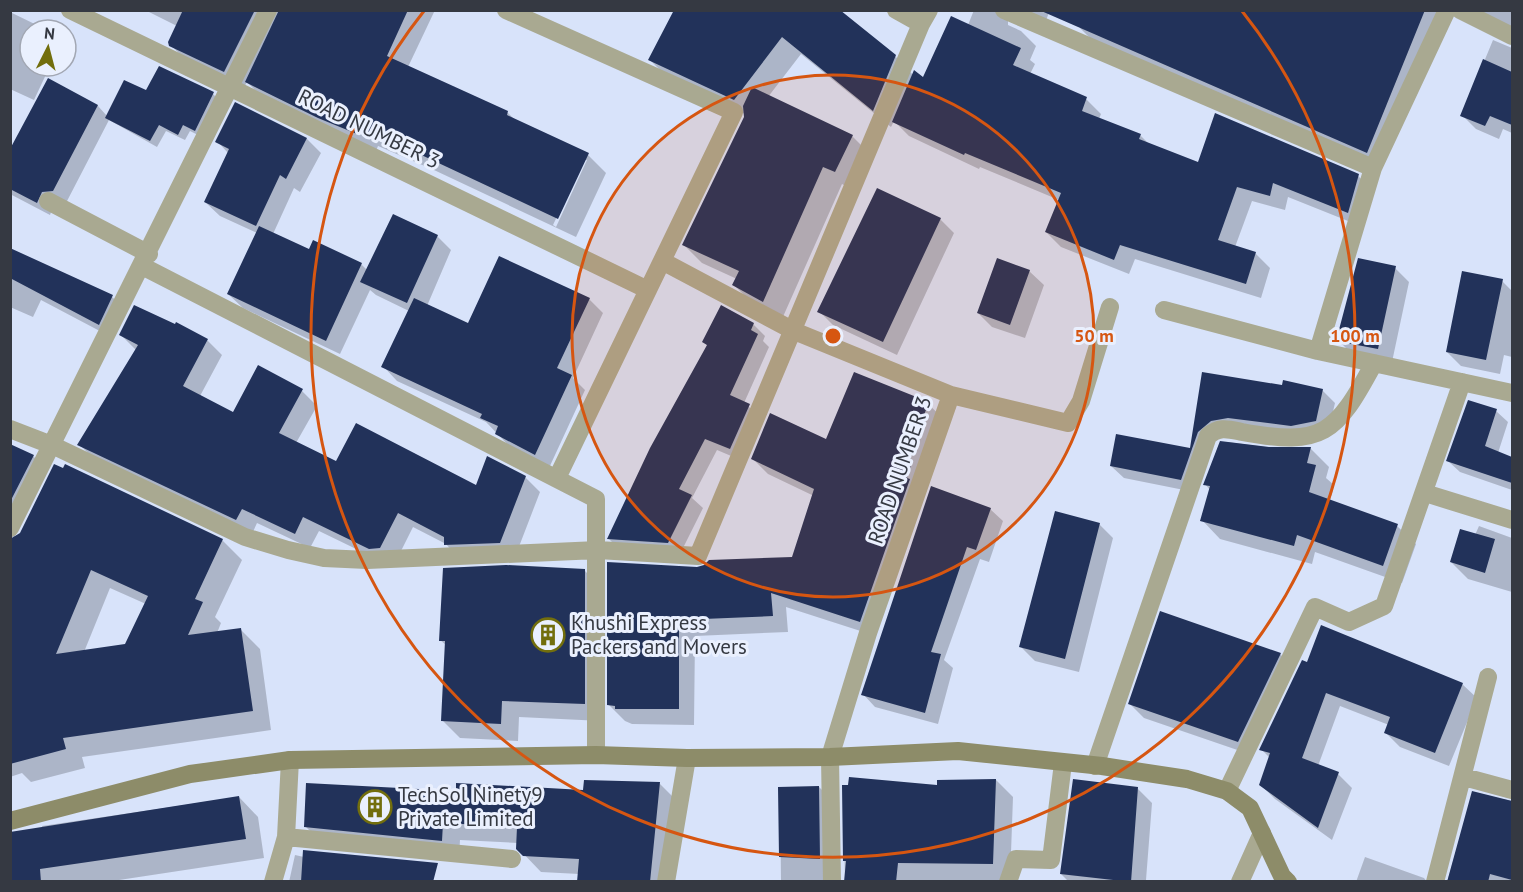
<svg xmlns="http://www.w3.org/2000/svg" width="1523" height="892" font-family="'PT Sans',sans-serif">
  <rect width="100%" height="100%" fill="#d8e3fa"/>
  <path fill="#0003" fill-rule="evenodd" d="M145,10H435L408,67L508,113L516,121L588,155L606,173L576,237L434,170L378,146L376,151L265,100L247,82L243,89L189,64L171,45L177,26ZM584,160H587L556,227L553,225Z
    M675,10L895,56L913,75L923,80L968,25L974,10H1050L1045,23L1019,13L1008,21V25L1021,31L1036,46L1030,60L1035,64L1030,74L1086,99L1101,114L1099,119L1140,135L1149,144L1198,164L1358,176L1374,191L1363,227L1288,197L1285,210L1252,201L1235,247L1255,253L1270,268L1261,298L1135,259L1129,274L1061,247L1046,232L1059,200L980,167L979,169L909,136L894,121L891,127L801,54L768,97L852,136L870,154L853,190L842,184L782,319L752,303L734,285L737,279L702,263L684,245L746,117L745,114L668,78L650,60Z
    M1087,10H1448L1381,166L1094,42L1080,28Z
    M1458,10H1512V30Z
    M10,12L47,30H30V66H50L34,100L10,89Z
    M1493,40L1512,48V133L1503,129L1499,139L1476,129L1462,115Z
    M160,68L213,94L220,101L202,137L190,131L185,140L166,131L157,147L109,120L66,203L54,204L50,215L10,194V152L48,80L98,106L107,116L147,92Z
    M307,139L321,153L300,192L294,188L273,234L309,251L361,264L367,270L437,236L451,250L427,306L469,325L589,299L603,313L573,378L585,390L549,468L511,448L486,422L397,381L383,366L409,311L376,295L370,290L340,354L243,308L228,294L257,233L220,216L205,202L228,153L217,141Z
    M940,219L954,233L897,355L833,325L819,311Z
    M10,250L112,297L127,311L113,338L41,300L33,317L10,307Z
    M1395,268L1409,282L1392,362L1352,354L1338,340Z
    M1029,271L1044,285L1025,338L992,327L978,313Z
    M1502,281L1512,291V357L1504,355L1500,374L1461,366L1447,352Z
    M753,324L765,336L763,341L769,347L744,403L761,417L743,461L717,450L692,498L703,508L680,554L621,551L609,539L708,346L704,342Z
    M121,335L207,340L222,355L200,396L233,414L302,391L317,406L296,443L337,463L477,487L525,477L540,492L515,557L460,560L446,544L413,527L395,563H385L319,531L310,548L257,523L252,534L94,459L79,444L136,350Z
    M855,374L928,404L944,419L876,636L786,607L788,632L695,636L694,725L632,724L625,721L609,705L698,569L793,558L814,496L768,474L753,459L827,441Z
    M1203,374L1283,387L1322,390L1335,403L1328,433L1219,435L1210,445L1194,492L1124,478L1111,466L1192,449Z
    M1496,411L1508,422L1498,453L1512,458V490L1460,472L1448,461Z
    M1227,442L1291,450L1310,448L1329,467L1326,478L1334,485L1330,501L1397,526L1416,544L1402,583L1315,552L1312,564L1220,539L1202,520L1210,490L1205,484L1219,444Z
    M10,446L33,456L47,470L14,538L10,536Z
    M990,509L1003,521L989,562L980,559L944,660L953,668L938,724L875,707L863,694Z
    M1099,524L1113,538L1079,672L1035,661L1021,647Z
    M1479,526L1512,538V592L1468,579L1451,562L1475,535Z
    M222,540L242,560L215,617L221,623L217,633L240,629L260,649L271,730L82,757L85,768L31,782L22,773L10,777V604L34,546ZM110,588L146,604L126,646L84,652Z
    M584,570L602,588V721L519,717L518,741L460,738L442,720L446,645L440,640Z
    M1280,654L1294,668L1252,755L1144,718L1130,704Z
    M1303,662L1462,684L1477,698L1449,766L1400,747L1386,733L1389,725L1340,706L1318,766L1338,774L1352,788L1332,840L1275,799L1260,784L1270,758L1261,749Z
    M996,780L1013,797L1010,881L845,882L843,786H939Z
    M660,784L677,801L668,882H579V874L541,872L518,848V843L460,840L459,857L323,844L306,827L457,793L584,792Z
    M819,787L836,804L837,882H781L780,789Z
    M1138,789L1152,803L1146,880L1153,882H1069L1061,874Z
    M1473,793L1512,801V882H1447Z
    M239,797L258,817L264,858L106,882H10L44,838L42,826Z
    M295,855L304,857L404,882H289Z
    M1365,857L1424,878L1427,882H1356Z"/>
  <path fill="#22325a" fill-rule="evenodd" d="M183,10H255L224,72L169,46L168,42Z
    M279,10H408L387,56L508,111L507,115L589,153L558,219L415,152L360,129L357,134L318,118L245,82Z
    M674,10H840L896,55L873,111L782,37L734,100L648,60Z
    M1039,10H1425L1367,153Z
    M951,16L1021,48L1013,65L1087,97L1082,111L1141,134L1139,139L1198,162L1215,113L1359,174L1348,213L1273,183L1270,196L1237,187L1218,240L1256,252L1246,284L1120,245L1114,260L1045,232L1061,193L965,153L964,155L892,122L914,70L923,77Z
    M1483,59L1512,72V125L1490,116L1485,126L1460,116Z
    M159,66L214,92L195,131L183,125L178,135L159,125L150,141L105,118L124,80L146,90Z
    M48,78L98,105L53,191L42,192L37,203L10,189V149Z
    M752,87L853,135L835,172L823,167L763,302L732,285L739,271L682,245L744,117L743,106Z
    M235,102L307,138L286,179L280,175L256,226L204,202L229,149L215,142Z
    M877,188L941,218L883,342L817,312Z
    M393,214L438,235L407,303L360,282Z
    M259,226L309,249L313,240L362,263L326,341L227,294Z
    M10,248L113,295L99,325L10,278Z
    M499,256L590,298L557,368L572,375L535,455L495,434L498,426L480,418L482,414L381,367L414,298L468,323Z
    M997,258L1030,270L1010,325L977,313Z
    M1358,258L1396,266L1378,349L1336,341Z
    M1462,271L1503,279L1486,360L1446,352Z
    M134,305L175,324L176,322L208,339L183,386L233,412L258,365L303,389L279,433L336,461L356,423L476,485L487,456L526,476L500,543L444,545V537L398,513L380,548L369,549L303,517L295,534L242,509L236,520L77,445L138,345L119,335Z
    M721,305L754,323L751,330L758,334L730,395L750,404L730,449L705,439L679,489L692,495L668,543L607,539L650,448L707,345L702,342Z
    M854,372L929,402L919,428L913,427L906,460L912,462L907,478L910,479L860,622L771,593L773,616L679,620V709H615V706L607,705V562L697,567L704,565L709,560L792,557L814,489L751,459L770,413L826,439Z
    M1202,372L1282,385L1283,380L1323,389L1316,421L1291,426L1228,418L1211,421L1198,432L1181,480L1110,466L1116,434L1190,448Z
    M1468,400L1497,409L1485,446L1512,457V483L1446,461Z
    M1220,441L1269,447H1311L1307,463L1316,465L1309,492L1398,524L1383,566L1297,535L1294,546L1200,521L1210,486L1203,485Z
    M10,444L34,455L10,502Z
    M54,464L63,468L65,464L223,539L195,599L203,602L188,635L241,628L253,711L63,738L66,749L10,764V539L20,533ZM91,570L148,596L125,644L56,654Z
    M931,486L991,508L976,550L967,547L931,652L941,654L925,713L861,695Z
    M1055,511L1100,523L1065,659L1019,647Z
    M1460,529L1495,539L1485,573L1450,562Z
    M506,565L585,569V704L502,701L501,724L441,721L445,641H439L443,568Z
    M1160,611L1281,653L1238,742L1128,704Z
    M1321,625L1463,683L1435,753L1384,733L1390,717L1326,693L1302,758L1339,772L1318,828L1259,785L1270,753L1259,750L1302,660L1307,662Z
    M849,777L937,785V780L996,779L993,864L898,863L896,882H844L846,861H843L842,785H848Z
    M1073,779L1138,787L1131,882L1060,874Z
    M584,780L660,782L650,882H577L579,859L523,856L516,849L517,827L443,823L442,841L304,827L306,783L456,791V783L583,790Z
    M819,786L820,859L779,857L778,787Z
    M1472,791L1512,801V880L1490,874L1488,882H1447Z
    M239,796L246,839L40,869L41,882H10V832Z
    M303,850L438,863L433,882H301Z"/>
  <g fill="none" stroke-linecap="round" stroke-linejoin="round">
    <path stroke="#a9a991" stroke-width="18" d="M70,10L648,290
      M506,10L734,112L557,478
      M896,10L921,24
      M1004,10L1373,168
      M1460,10L1512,36
      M48,201L149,254
      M664,262L794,331L951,395L1068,423L1081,401L1110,307
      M142,266L596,499V755
      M1164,310L1318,351L1512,393
      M1318,351L1373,168L1447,10
      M10,429L54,446L245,537L288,550L324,558L367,560L598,550L698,556L921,24L929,10
      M1425,493L1512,520
      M10,528L268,10
      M1095,766L1208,436C1219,426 1228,429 1242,432C1323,447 1336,434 1374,363
      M1464,777L1512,790
      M1227,791L1315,607L1349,622L1384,606L1462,382
      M286,837L512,859
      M273,882L286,837L290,760
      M666,882L687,758
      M832,882L830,757L868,633L951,395
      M1008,882L1016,859L1051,860L1063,763
      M1240,882L1262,833
      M1435,882L1488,677"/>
    <path stroke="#8d8c69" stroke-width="18" d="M10,821L190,774L290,760L596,755L687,758L830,757L958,751L1102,766L1187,779L1227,791L1250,808L1282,876L1288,882"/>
  </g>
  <circle cx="833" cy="336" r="261" fill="#d65611" fill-opacity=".12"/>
  <g fill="none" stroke="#d65611" stroke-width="3">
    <circle cx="833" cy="336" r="261"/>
    <path d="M1242 11A522 522 0 1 1 424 11"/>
  </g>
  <defs>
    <g id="building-ring" transform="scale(1.725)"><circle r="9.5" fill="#eaf0fe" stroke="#726e0d" stroke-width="1.5"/><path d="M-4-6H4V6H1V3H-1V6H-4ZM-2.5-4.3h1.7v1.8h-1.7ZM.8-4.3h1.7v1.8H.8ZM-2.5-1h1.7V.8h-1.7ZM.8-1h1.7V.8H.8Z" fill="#726e0d"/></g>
  </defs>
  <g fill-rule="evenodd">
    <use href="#building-ring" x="548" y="635"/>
    <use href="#building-ring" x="375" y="807"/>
  </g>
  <g text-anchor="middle" stroke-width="6" stroke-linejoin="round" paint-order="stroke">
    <g font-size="21" fill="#353942" stroke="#eaf0fe">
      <text transform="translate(369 129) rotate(26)" y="7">ROAD NUMBER 3</text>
      <text transform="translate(900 470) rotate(-71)" y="7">ROAD NUMBER 3</text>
    </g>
    <g font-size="21" fill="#353942" stroke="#eaf0fe" text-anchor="start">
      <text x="571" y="630">Khushi Express<tspan x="571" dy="24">Packers and Movers</tspan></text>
      <text x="398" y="802">TechSol Ninety9<tspan x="398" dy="24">Private Limited</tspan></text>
    </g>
  </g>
  <circle cx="833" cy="336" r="9" fill="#d65611" stroke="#eaf0fe" stroke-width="3"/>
  <g font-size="18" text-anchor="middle" font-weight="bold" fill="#d65611" stroke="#eaf0fe" stroke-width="6" stroke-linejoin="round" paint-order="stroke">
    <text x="1094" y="342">50 m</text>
    <text x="1355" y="342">100 m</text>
  </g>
  <rect width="1523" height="892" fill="none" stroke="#353942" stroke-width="24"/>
  <g transform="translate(48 48) rotate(6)"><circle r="28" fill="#eaf0fe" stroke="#a2a7b3" stroke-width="1.5"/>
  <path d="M0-4.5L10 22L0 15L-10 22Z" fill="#726e0d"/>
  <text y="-9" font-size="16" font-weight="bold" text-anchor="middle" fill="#353942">N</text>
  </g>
</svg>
